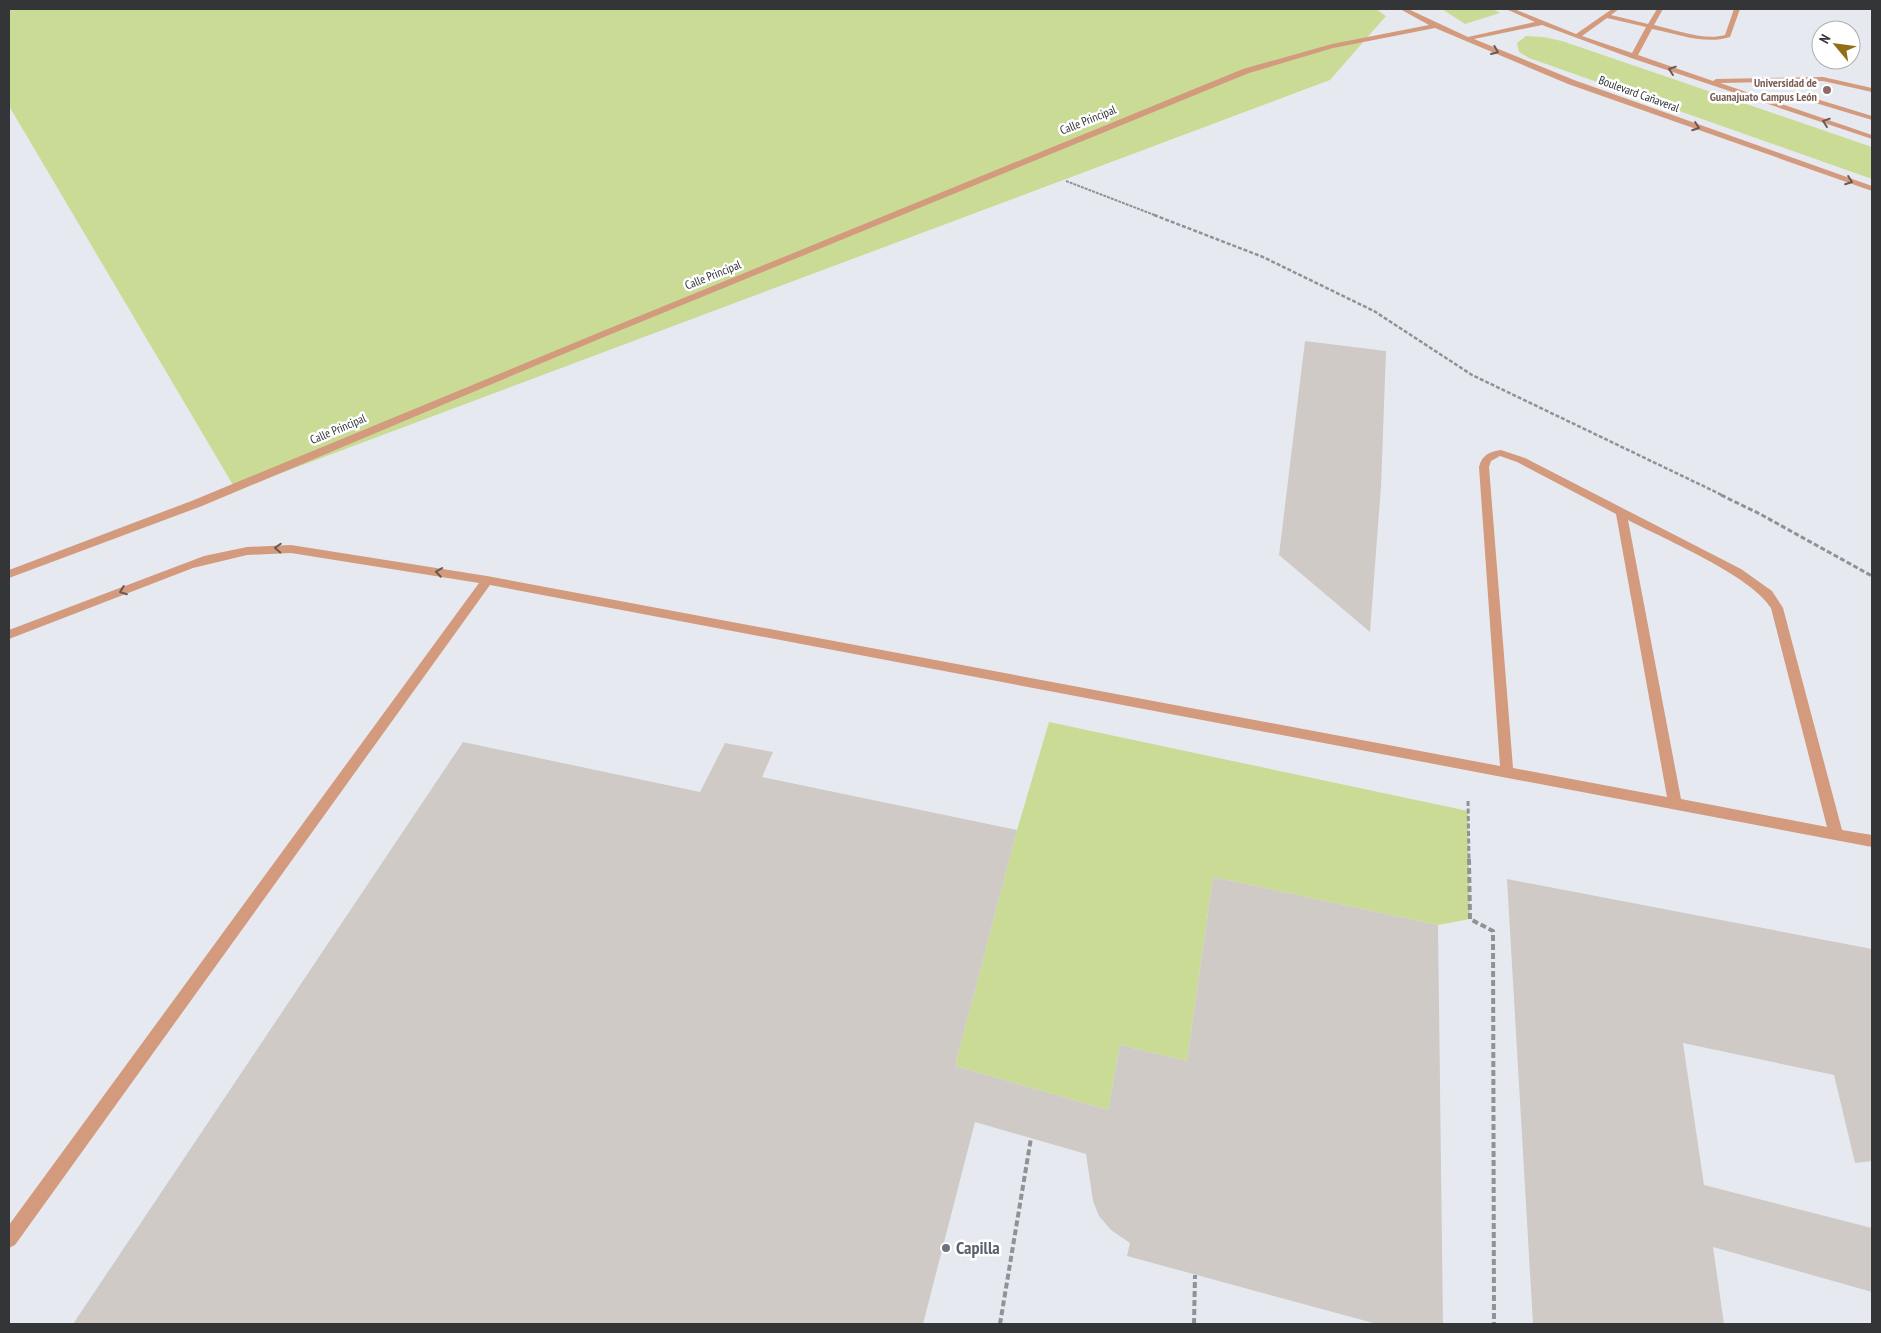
<svg xmlns="http://www.w3.org/2000/svg" width="1881" height="1333" font-family="'PT Sans Narrow',sans-serif">
  <rect width="100%" height="100%" fill="#e6eaf0"/>
  <path fill="#c9db95" d="M9,9H1376L1386,16L1330,80L236,490L9,106Z
    M1442,9H1493L1500,13L1465,24Z
    M1526,36L1543,37L1562,41L1872,147V179L1529,58L1519,52L1517,43Z
    M1049,722L1468,811L1470,919L1438,925L1213,877L1187,1061L1120,1045L1108,1110L955,1066L1017,830Z"/>
  <path fill="#cfcac5" d="M1305,341L1386,351L1381,486L1370,632L1279,555Z
    M463,742L700,792L725,743L773,752L762,777L1017,830L955,1066L1108,1110L1120,1045L1187,1061L1213,877L1438,925L1443,1324H1377L1127,1256L1130,1243L1111,1230L1099,1216L1093,1201L1086,1154L975,1122L923,1324H73Z
    M1507,879L1872,949V1161L1855,1163L1834,1075L1683,1043L1704,1185L1872,1228V1292L1713,1247L1724,1324H1533Z"/>
  <g fill="none" stroke-linecap="round" stroke-linejoin="round">
    <path stroke="#8f9296" stroke-width="2" stroke-dasharray="3 1" stroke-linecap="butt" d="M1066,181L1157,216"/>
    <path stroke="#8f9296" stroke-width="2.5" stroke-dasharray="4 2" stroke-linecap="butt" d="M1154,215L1263,257L1374,311L1472,375L1724,496"/>
    <path stroke="#8f9296" stroke-width="3" stroke-dasharray="5 2.5" stroke-linecap="butt" d="M1721,495L1760,514L1872,576
      M1468,801L1469,860"/>
    <path stroke="#8f9296" stroke-width="4" stroke-dasharray="6 3" stroke-linecap="butt" d="M1469,859L1470,919L1493,931L1494,1324
      M1000,1324L1031,1138
      M1194,1324L1195,1275"/>
    <path fill="#d39a7d" fill-rule="evenodd" d="M1400,9H1408L1468,37L1535,22L1506,9H1514L1576,34L1612,9H1619L1611,15L1648,24L1657,9H1663L1654,25C1676,30 1704,41 1725,35L1734,9H1740L1730,37C1705,45 1678,34 1652,29L1638,55L1713,81L1716,79L1823,77L1872,88V92L1823,81L1720,83L1872,135V139L1631,58L1542,25L1474,39L1574,80L1872,186V191L1568,84L1435,28L1333,48L1249,73L604,337L202,506L9,578V570L194,500L598,333L1243,69L1332,44L1429,25ZM1607,18L1646,27L1632,53L1582,36Z
      M1760,93L1810,97L1872,116V120L1809,101L1763,97H1760Z
      M1501,450L1525,458L1741,569L1772,591L1783,608L1842,830L1872,835V847L490,585L15,1245L9,1248V1225L479,583L291,553L247,555L193,568L9,639V630L204,556L247,547L291,545L487,576L1500,766L1479,467C1482,455 1489,452 1501,450ZM1500,456L1517,462L1616,514L1667,797L1513,768L1489,467L1491,461ZM1628,520C1666,540 1750,575 1771,608L1827,827L1681,799Z"/>
  </g>
  <defs><path id="oneway-chevron" d="M-2-3.5L2.5 0L-2 3.5" fill="none" stroke-width="1.6" stroke-linecap="round" stroke-linejoin="round" transform="scale(1.25)"/></defs>
  <g stroke="#6b5850">
    <use href="#oneway-chevron" transform="translate(1495 51) rotate(23)"/>
    <use href="#oneway-chevron" transform="translate(1672 70) rotate(-161)"/>
    <use href="#oneway-chevron" transform="translate(1826 122) rotate(-161)"/>
    <use href="#oneway-chevron" transform="translate(1696 127) rotate(20)"/>
    <use href="#oneway-chevron" transform="translate(1849 181) rotate(20)"/>
    <use href="#oneway-chevron" transform="translate(278 548) rotate(-177)"/>
    <use href="#oneway-chevron" transform="translate(439 572) rotate(-171)"/>
    <use href="#oneway-chevron" transform="translate(123 591) rotate(159)"/>
  </g>
  <circle fill="#8d6e63" stroke="#fff" stroke-width="2" cx="1827" cy="90" r="5"/>
  <circle fill="#6b7280" stroke="#fff" stroke-width="2" cx="946" cy="1248" r="5"/>
  <g text-anchor="middle" stroke-width="5" stroke-linejoin="round" paint-order="stroke">
    <g font-size="12" font-weight="bold" fill="#785e54" stroke="#fff" text-anchor="end">
      <text x="1817" y="87">Universidad de<tspan x="1817" dy="14">Guanajuato Campus León</tspan></text>
    </g>
    <g font-size="12" fill="#333537" stroke="#fff">
      <text transform="translate(1639 94) rotate(20)" y="4">Boulevard Cañaveral</text>
      <text transform="translate(1088 120) rotate(-22)" y="4">Calle Principal</text>
      <text transform="translate(713 275) rotate(-22)" y="4">Calle Principal</text>
      <text transform="translate(338 429) rotate(-23)" y="4">Calle Principal</text>
    </g>
    <g font-size="18" font-weight="bold" fill="#5b616d" stroke="#fff" text-anchor="start">
      <text x="956" y="1254">Capilla</text>
    </g>
  </g>
  <rect width="1881" height="1333" fill="none" stroke="#333537" stroke-width="20"/>
  <g transform="translate(1836 45) rotate(299)"><circle r="24" fill="#ffffff" stroke="#adaeaf"/>
  <path d="M0-4L9 19L0 12L-9 19Z" fill="#936c14"/>
  <text y="-8" font-size="14" font-weight="bold" text-anchor="middle" fill="#333537">N</text>
  </g>
</svg>
